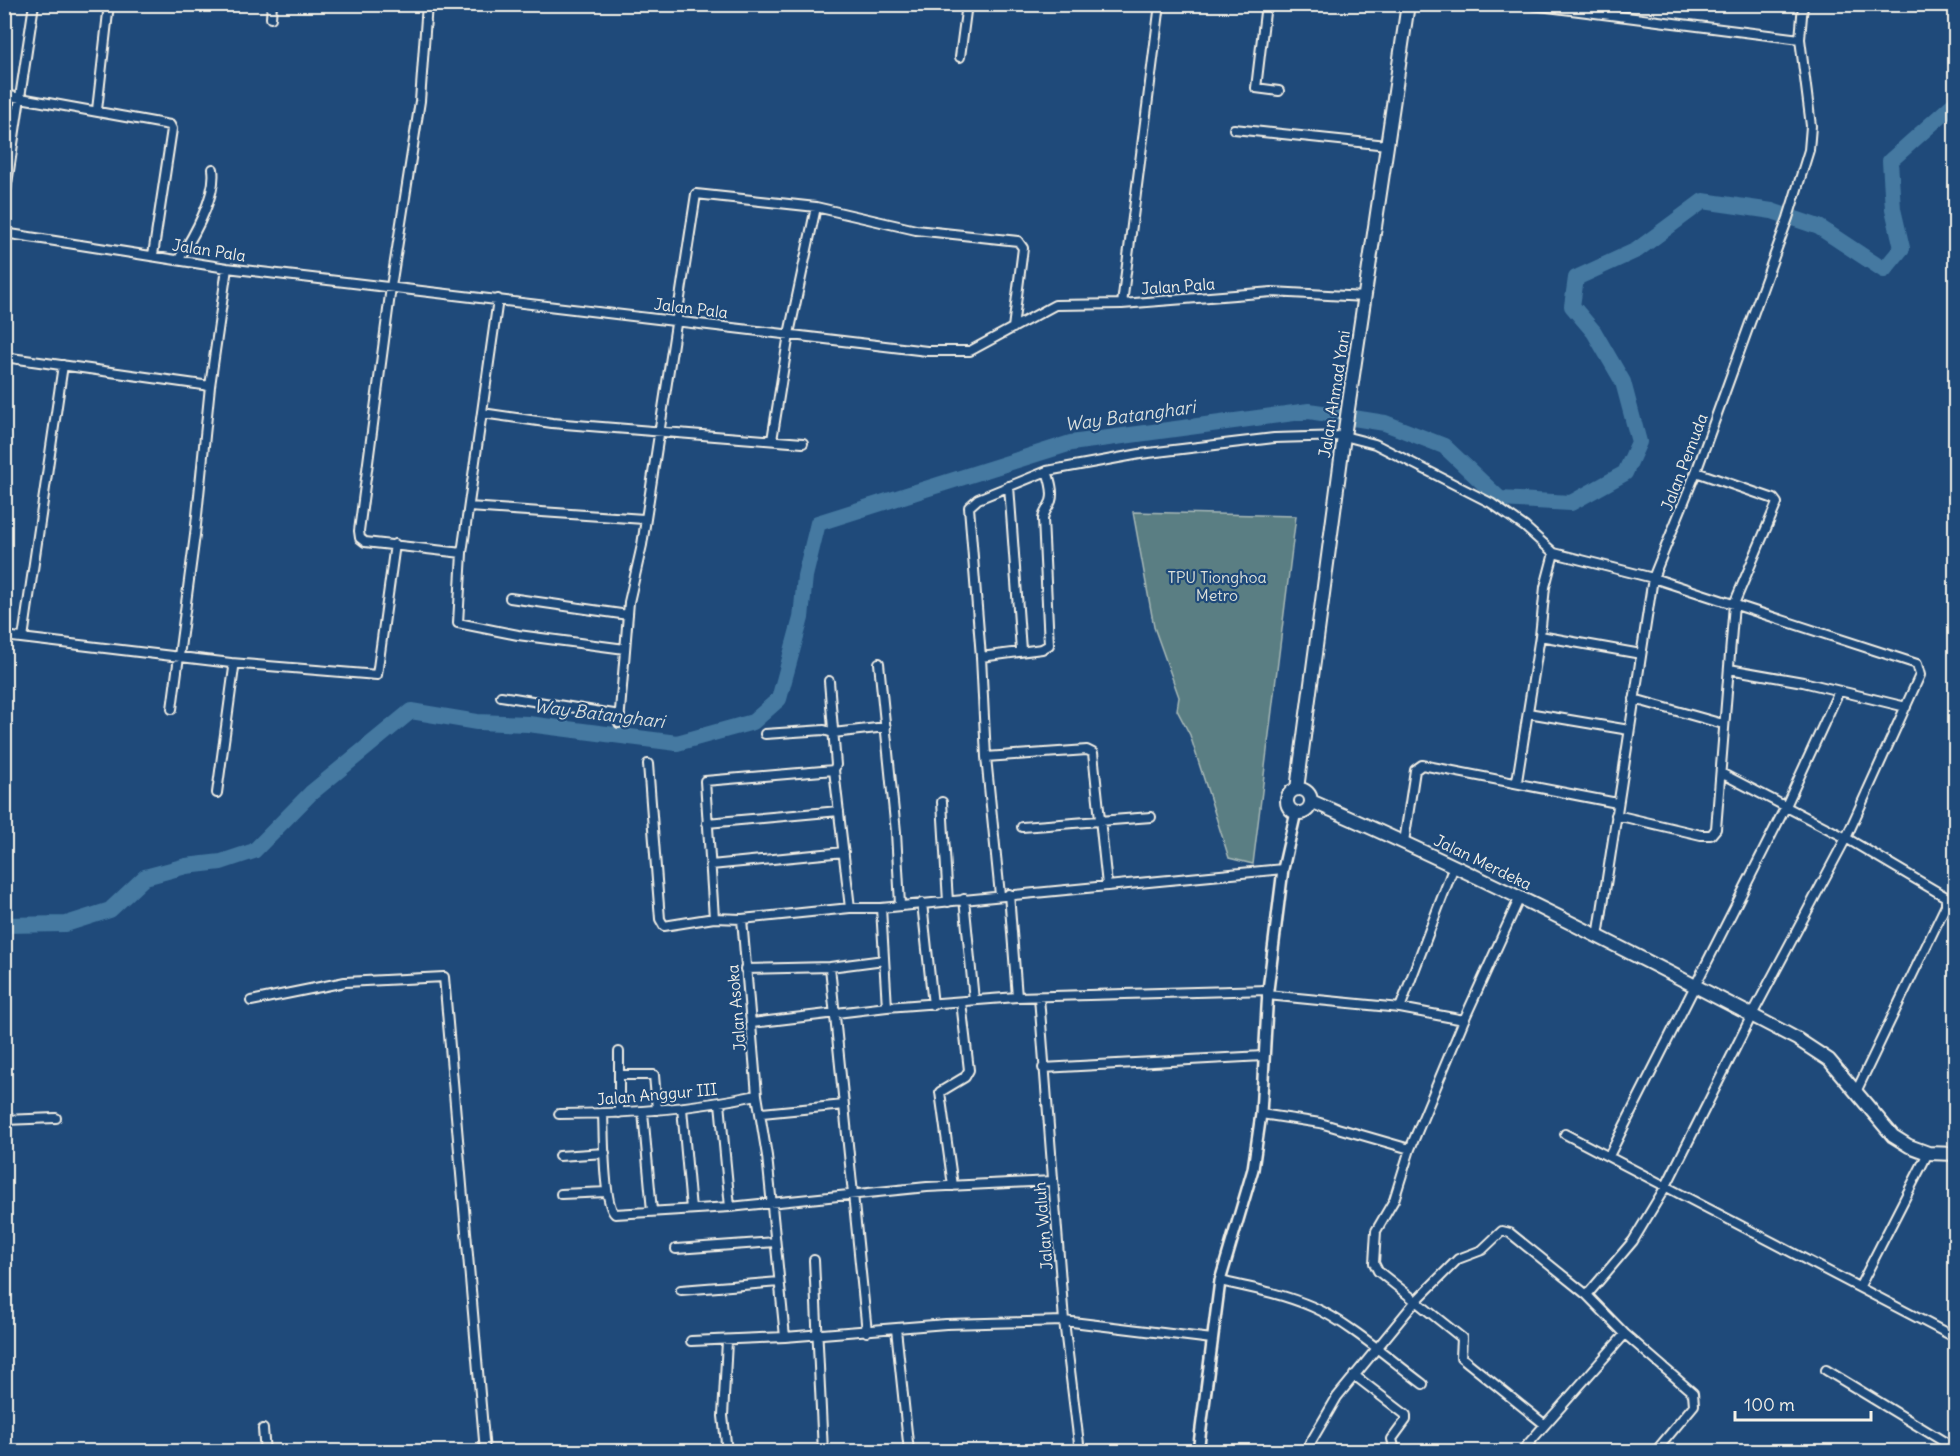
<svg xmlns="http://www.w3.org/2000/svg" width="1960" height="1456" font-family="Delius,sans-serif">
  <rect width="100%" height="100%" fill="#1f4a7a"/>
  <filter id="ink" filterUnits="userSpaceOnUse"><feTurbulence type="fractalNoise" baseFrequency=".0167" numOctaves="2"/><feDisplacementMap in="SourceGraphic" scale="12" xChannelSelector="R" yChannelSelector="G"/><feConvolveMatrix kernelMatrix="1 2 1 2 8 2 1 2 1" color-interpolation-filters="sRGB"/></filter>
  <g filter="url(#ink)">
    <path fill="#5a7e83" stroke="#a7b8b6" stroke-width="1.5" d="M1133,512L1296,516L1253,864L1229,858L1190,735L1177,710L1179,697L1154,627Z"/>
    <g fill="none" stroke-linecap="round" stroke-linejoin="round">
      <path stroke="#4479a1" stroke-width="16" d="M4,925L66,924L110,910L145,877L186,866L221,862L254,851L311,793L411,711L477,722L528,724L677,743L753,722L779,699L801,618L805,576L818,523L1071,443L1309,411L1385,423L1444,446L1500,499L1571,503L1625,473L1639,442L1623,382L1594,332L1572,306L1576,278L1637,250L1703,201L1772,211L1819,227L1884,270L1902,248L1893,209L1890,161L1956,102"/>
      <g stroke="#f4f1e8" stroke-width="12">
        <path id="minor" d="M427,4L420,101L391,287L359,531L360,538L365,542L462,553
          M1266,4L1256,88L1279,91
          M1524,4L1800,39
          M1612,14L1613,4
          M271,18L272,4
          M960,57L967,4
          M4,95L170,125L172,129L153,255
          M97,110L109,4
          M1234,129L1387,145
          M4,204L34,4
          M4,233L227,268L927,351H970L1055,305L1122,304L1272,292L1365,297
          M179,259C193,237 217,195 213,169
          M498,299L462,553L458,623L518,635L625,649
          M1122,304L1160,4
          M4,357L210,386
          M482,413L552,423L803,443
          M772,440L789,334L816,207
          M1009,486L1021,650
          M469,507L644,519
          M510,598L628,615
          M4,636L231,663L234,668L217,793
          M1540,636L1641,654
          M23,638L63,365
          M981,657L969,507L978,499L1047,471L1140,454L1274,438L1344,436L1375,444L1491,503L1525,527L1554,553L1653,578L1917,664L1920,675L1846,838L1752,1015L1666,1186L1633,1241L1587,1295
          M231,663L377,675L395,544
          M879,663L896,832L900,905
          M1729,669L1803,682L1906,707
          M829,681L836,765L834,770L850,908
          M501,696L620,715
          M1634,699L1723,724
          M172,709L195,535L210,386L227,268
          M1528,713L1629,730
          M619,723L629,602L642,545L696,194L816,207L916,230L1018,241L1023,248L1013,328
          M765,734L824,730L833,733L886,727
          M986,757L1087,750L1093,753L1107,885
          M648,764L660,919L664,926L714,918L742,919L850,908H881L1283,869
          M1721,773L1846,838L1946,897V905L1856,1092
          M1517,781L1540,636L1545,587L1554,553
          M942,802L948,902
          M1616,815L1701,835H1711L1716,829L1734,604L1777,503L1774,499L1696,472
          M707,823L839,811
          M1022,827L1151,817
          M1404,842L1415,770L1422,765L1617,803
          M711,865L844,852
          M1009,894L1017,997
          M1000,895L986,757L981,657L1042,649L1049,645L1043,519C1044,511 1048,509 1051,501C1054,492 1050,480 1047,471
          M1520,897L1464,1020L1410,1149L1394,1200L1376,1231L1374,1263L1378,1271L1462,1338L1461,1357L1544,1424
          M964,899L974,1000
          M1946,900L1956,904
          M922,903L933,1005
          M881,908L887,1007
          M714,918L705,781L834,770
          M742,919L757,1095L767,1156L785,1337L946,1324L1064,1321L1212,1339
          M1598,937L1653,578L1696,472L1788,218L1809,150L1811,126L1800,39L1803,4
          M830,967L867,1332
          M745,969L830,967L884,960
          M1267,995L1400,1008L1464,1020
          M1039,997L1064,1321L1080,1452
          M251,1001L345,982L444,977L485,1452
          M1400,1008L1454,866
          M752,1023L887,1007L1017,997L1268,990
          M619,1052V1113
          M1043,1068L1263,1056
          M619,1075H654L657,1110
          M720,1103L730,1207
          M682,1108L691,1209
          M643,1112L652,1211
          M762,1113L844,1105
          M559,1114C626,1114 692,1109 757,1095
          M603,1114C604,1133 603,1204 615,1214L730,1207L927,1187L1053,1181
          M1261,1114L1320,1123L1410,1149
          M4,1120L56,1118
          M1565,1134L1956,1338
          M559,1156L605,1153
          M1609,1156L1786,806L1839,691
          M953,1186L940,1092L965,1077L969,1070L961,1002
          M561,1194L607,1192
          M676,1249L775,1242
          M814,1260L823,1452
          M1220,1281C1252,1288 1283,1294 1313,1307C1348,1322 1392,1361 1423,1384
          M1860,1286L1928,1153
          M681,1290L779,1282
          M896,1329L909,1452
          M691,1341L785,1337
          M727,1341L723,1416L727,1452
          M1826,1370L1956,1449
          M1354,1375L1406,1415V1420L1392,1439L1394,1447L1400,1452
          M263,1429L265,1452
          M1305,1452L1337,1397L1415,1302L1458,1259L1482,1250L1502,1231L1510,1233L1587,1295L1625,1334L1693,1393L1694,1405L1655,1452
          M1521,1452L1625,1334"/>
      </g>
      <g stroke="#f4f1e8" stroke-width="14">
        <path id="tertiary" d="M1198,1452L1220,1281L1253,1169L1261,1114L1268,990L1283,869L1296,812"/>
      </g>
      <g stroke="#f4f1e8" stroke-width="16">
        <path id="primary" d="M1297,789L1344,436L1408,4
          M1287 801a12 12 0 1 1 24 0a12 12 0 1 1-24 0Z
          M1311,801C1476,873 1637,955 1797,1039L1829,1060L1893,1136L1909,1146L1928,1153L1956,1154"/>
      </g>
      <use href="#minor" stroke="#1f4a7a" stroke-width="8"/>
      <use href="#tertiary" stroke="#1f4a7a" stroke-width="9"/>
      <use href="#primary" stroke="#1f4a7a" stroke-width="12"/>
    </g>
  </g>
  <g text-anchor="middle" stroke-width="4.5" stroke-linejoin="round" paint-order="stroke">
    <g font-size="16" fill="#f4f1e8" stroke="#1f4a7a">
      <text transform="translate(209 250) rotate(9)" y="6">Jalan Pala</text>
      <text transform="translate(1178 286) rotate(-4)" y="6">Jalan Pala</text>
      <text transform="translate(691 308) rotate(7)" y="6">Jalan Pala</text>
      <text transform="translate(1334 394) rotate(-81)" y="6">Jalan Ahmad Yani</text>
      <text transform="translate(1684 462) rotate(-69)" y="6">Jalan Pemuda</text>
      <text transform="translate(1483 862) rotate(26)" y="6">Jalan Merdeka</text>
      <text transform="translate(736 1008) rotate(-95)" y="6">Jalan Asoka</text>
      <text transform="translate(657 1094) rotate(-5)" y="6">Jalan Anggur III</text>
      <text transform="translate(1043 1226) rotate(-95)" y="6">Jalan Waluh</text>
    </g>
    <g font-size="16" fill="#dde0d9" stroke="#1f4a7a">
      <text x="1217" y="583">TPU Tionghoa<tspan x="1217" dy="18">Metro</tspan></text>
    </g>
    <g font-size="18" font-style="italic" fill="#dadfdd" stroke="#1f4a7a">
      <text transform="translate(1130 416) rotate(-8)" y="6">Way Batanghari</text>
      <text transform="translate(599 714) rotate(7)" y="6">Way Batanghari</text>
    </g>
  </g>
  <rect width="1960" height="1456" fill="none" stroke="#1f4a7a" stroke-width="24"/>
  <rect x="12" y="12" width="1936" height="1432" fill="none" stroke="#f4f1e8" stroke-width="2" filter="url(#ink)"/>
  <path d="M1735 1411v9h136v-9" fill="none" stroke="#f4f1e8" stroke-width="3"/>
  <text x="1744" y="1411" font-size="18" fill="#f4f1e8" stroke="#1f4a7a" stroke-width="4.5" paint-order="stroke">100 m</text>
</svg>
